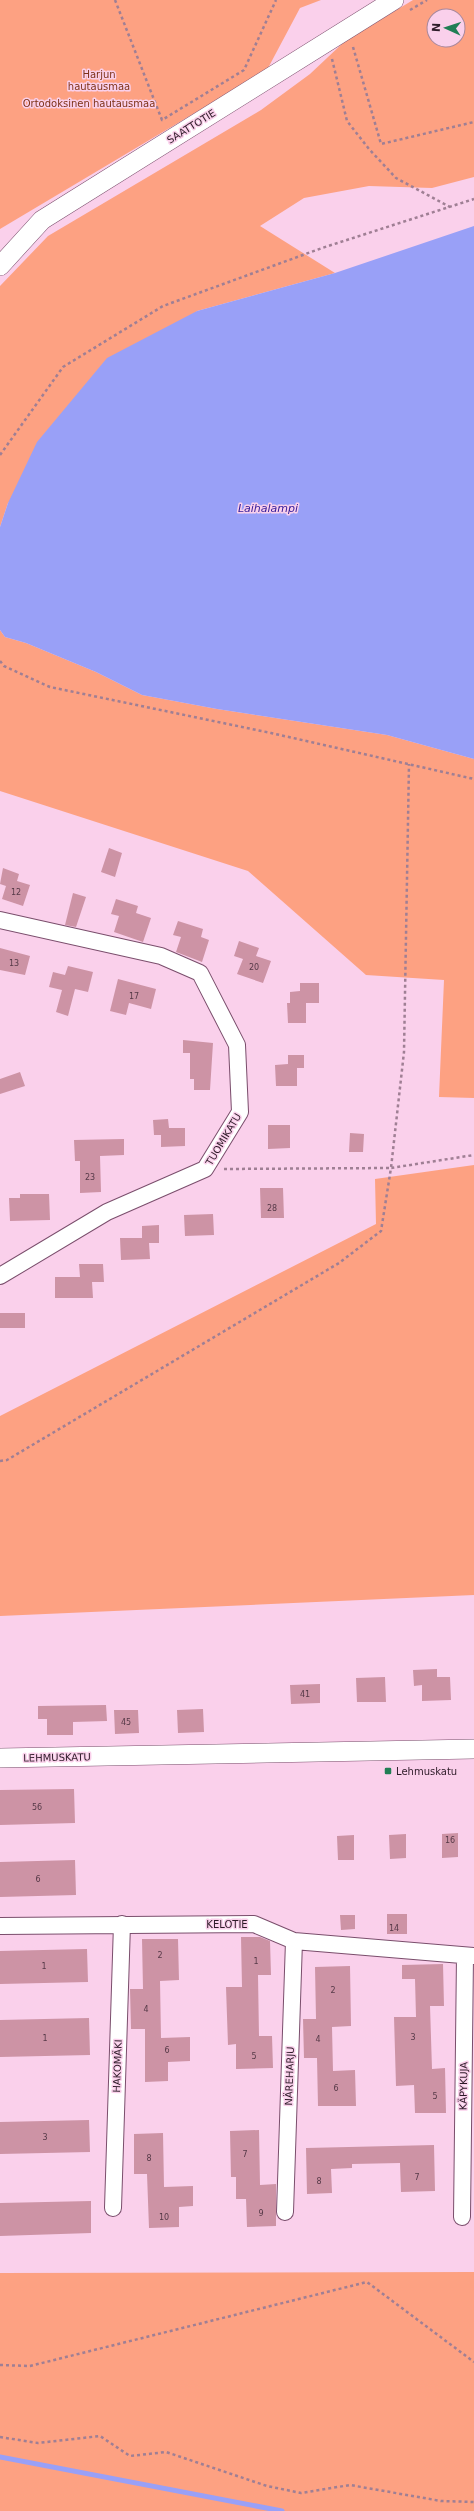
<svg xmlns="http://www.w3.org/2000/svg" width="474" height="2511" font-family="'DejaVu Sans',sans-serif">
  <rect width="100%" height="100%" fill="#fad0eb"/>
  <path fill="#fda182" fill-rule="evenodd" d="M0,0H321L300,8L267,70L0,229Z
    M413,0H474V177L432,188L369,186L304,198L260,226L335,273L197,311L8,503L0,527V286L48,236L261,110L310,74L344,42ZM434,16H458V40H434Z
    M0,630L5,637L26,643L96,672L142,695L217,709L387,735L474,759V1098L439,1097L444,980L366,975L248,871L0,791Z
    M474,1165V1595L0,1616V1416L376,1224L375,1179Z
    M474,2272V2511H0V2273Z"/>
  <path fill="#99a0f7" d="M474,226V759L387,735L217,709L142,695L96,672L26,643L5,637L0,630V527L8,503L37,442L107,358L197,311L335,273Z"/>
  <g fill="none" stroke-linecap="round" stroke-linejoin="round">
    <path stroke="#99a0f7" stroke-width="5" d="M0,2457L282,2511"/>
  </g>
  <path fill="#cd93a5" d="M109,848L122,853L115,877L101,872Z
    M3,868L19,874L17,881L30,885L23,906L2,899L6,886L0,884Z
    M73,893L86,897L76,927L65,925Z
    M116,899L138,906L136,913L151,918L143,942L114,932L119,916L111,914Z
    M178,921L203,929L201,937L209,940L202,962L176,952L181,937L173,935Z
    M239,941L259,948L256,956L271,961L263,983L237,974L243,959L234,956Z
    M0,948L30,956L25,975L0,970Z
    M68,966L93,972L88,992L75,989L68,1016L56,1012L62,990L49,987L53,972L65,975Z
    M118,979L156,989L151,1009L129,1003L126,1015L110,1011Z
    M300,983H319V1003H306V1023H288L287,1003H290V992L300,991Z
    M183,1040L213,1043L210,1090H194V1079H190V1053H183Z
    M288,1055H304V1068H297V1086H276L275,1065L288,1064Z
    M20,1072L25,1086L0,1094V1079Z
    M168,1119L169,1128H185V1146L161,1147V1135H154L153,1120Z
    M268,1125H290V1148L268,1149Z
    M350,1133L364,1134L363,1152H349Z
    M124,1139V1155L100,1156L101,1192L80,1193V1161H75L74,1140Z
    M260,1188H283L284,1218H261Z
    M20,1194H49L50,1220L10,1221L9,1198H20Z
    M213,1214L214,1235L185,1236L184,1215Z
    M159,1225V1243H149L150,1259L121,1260L120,1238H142V1226Z
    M79,1264H103L104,1282H92L93,1298H55V1277H80Z
    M0,1313H25V1328H0Z
    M437,1669V1677H450L451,1700L422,1701V1685L414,1686L413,1670Z
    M385,1677L386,1702H357L356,1678Z
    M320,1684V1703L291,1704L290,1685Z
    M106,1705L107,1721L73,1722V1735H47V1719H38V1706Z
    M203,1709L204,1732L178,1733L177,1710Z
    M114,1710H138L139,1733L115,1734Z
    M74,1789L75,1823L0,1825V1790Z
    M458,1833V1857L442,1858V1834Z
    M406,1834V1858L390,1859L389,1835Z
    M354,1835V1860H338L337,1836Z
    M75,1860L76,1895L0,1897V1862Z
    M387,1914H407V1934H387Z
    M340,1915H355V1929L341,1930Z
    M241,1937H260L270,1941L271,1975H258L259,2036H272L273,2068L236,2069V2044L228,2045L226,1987H242Z
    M142,1939H178L179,1980L160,1981L161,2038L190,2037V2061L168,2062V2081L145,2082V2029H131L130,1989H143Z
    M87,1949L88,1982L0,1984V1951Z
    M443,1964L444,2006H430L432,2069L445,2068L446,2113H415L414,2085L396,2086L394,2017H416L415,1979H402V1965Z
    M350,1966L351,2026L332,2027L333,2071L355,2070L356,2106H318L317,2058H304L303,2019H316L315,1967Z
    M89,2018L90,2055L0,2057V2020Z
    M89,2120L90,2152L0,2154V2122Z
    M259,2130L260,2185L276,2184V2226L247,2227L246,2199H236V2177H231L230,2131Z
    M163,2133L164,2187L193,2186V2206L179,2207V2227L149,2228L147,2174H134V2134Z
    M434,2145L435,2191L401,2192L400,2163L352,2164V2168L331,2169L332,2193L307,2194L306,2148Z
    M91,2201V2233L0,2236V2203Z"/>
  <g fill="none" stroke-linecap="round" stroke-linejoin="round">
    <g stroke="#7a4e6c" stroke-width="18">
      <path id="minor" d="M0,920L161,956L200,973L237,1045L240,1112L205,1169L107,1212L0,1276
        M0,1926L254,1924L294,1941L474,1956
        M113,2208L122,1924
        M285,2212L294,1941
        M462,2217L465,1956"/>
    </g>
    <g stroke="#7a4e6c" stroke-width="20">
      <path id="tertiary" d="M0,266L42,220L394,0
        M0,1758L474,1749"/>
    </g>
    <path stroke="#9f7f94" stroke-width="2.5" stroke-dasharray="3 3" stroke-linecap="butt" d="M115,0L162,120L244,70L276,0
      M410,10L427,0
      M353,47L381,144L474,122
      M332,59L347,121L369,149L396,178L450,207
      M0,455L63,367L163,306L322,248L474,199
      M0,661L4,666L50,687L271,733L474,779
      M224,1169L391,1168L404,1052L409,764
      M0,1461L7,1460L339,1263L381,1231L391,1168L474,1155
      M0,2365L30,2366L367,2282L474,2362
      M0,2437L38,2443L100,2436L130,2456L166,2452L267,2486L301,2493L350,2485L441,2501L474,2502"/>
    <use href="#minor" stroke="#fff" stroke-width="16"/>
    <use href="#tertiary" stroke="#fff" stroke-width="19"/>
  </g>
  <rect fill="#217e54" stroke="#fad0eb" stroke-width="1.5" x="384" y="1767" width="8" height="8" rx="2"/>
  <g text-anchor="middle" stroke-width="3" stroke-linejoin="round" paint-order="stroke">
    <g font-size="8" fill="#553947">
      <text x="16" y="895">12</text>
      <text x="14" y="966">13</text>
      <text x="254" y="970">20</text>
      <text x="134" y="999">17</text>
      <text x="90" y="1180">23</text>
      <text x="272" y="1211">28</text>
      <text x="305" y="1697">41</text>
      <text x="126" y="1725">45</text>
      <text x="37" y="1810">56</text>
      <text x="450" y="1843">16</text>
      <text x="38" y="1882">6</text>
      <text x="394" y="1931">14</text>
      <text x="160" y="1958">2</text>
      <text x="256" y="1964">1</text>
      <text x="44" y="1969">1</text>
      <text x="333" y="1993">2</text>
      <text x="146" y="2012">4</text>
      <text x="413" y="2040">3</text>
      <text x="45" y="2041">1</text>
      <text x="318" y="2042">4</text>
      <text x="167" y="2053">6</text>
      <text x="254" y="2059">5</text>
      <text x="336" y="2091">6</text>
      <text x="435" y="2099">5</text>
      <text x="45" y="2140">3</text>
      <text x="245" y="2157">7</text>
      <text x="149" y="2161">8</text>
      <text x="417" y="2180">7</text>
      <text x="319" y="2184">8</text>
      <text x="261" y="2216">9</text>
      <text x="164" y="2220">10</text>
    </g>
    <g font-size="10" fill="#7e3217" stroke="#fad0eb">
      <text x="99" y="78">Harjun<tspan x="99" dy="12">hautausmaa</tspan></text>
      <text x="89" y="107">Ortodoksinen hautausmaa</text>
    </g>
    <g font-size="10" fill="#2d1b28" stroke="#fad0eb">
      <text transform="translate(191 126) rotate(-32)" y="4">SAATTOTIE</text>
      <text transform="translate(223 1139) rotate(-59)" y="4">TUOMIKATU</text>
      <text transform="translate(57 1757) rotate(-1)" y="4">LEHMUSKATU</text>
      <text x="227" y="1928">KELOTIE</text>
      <text transform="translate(117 2066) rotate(-88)" y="4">HAKOMÄKI</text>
      <text transform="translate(289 2076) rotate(-88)" y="4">NÄREHARJU</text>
      <text transform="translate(463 2086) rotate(-89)" y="4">KÄPYKUJA</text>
    </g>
    <g font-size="10" fill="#2d1b28" stroke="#fad0eb" text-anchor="start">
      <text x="396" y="1775">Lehmuskatu</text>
    </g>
    <g font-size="11" font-style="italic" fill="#311998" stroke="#fad0eb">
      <text x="268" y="512">Laihalampi</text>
    </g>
  </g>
  <g transform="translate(446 28) rotate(273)"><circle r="19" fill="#fad0eb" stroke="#a8889d"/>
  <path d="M0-3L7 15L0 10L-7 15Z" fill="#217e54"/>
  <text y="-6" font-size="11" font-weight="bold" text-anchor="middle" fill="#2d1b28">N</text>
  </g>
</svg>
